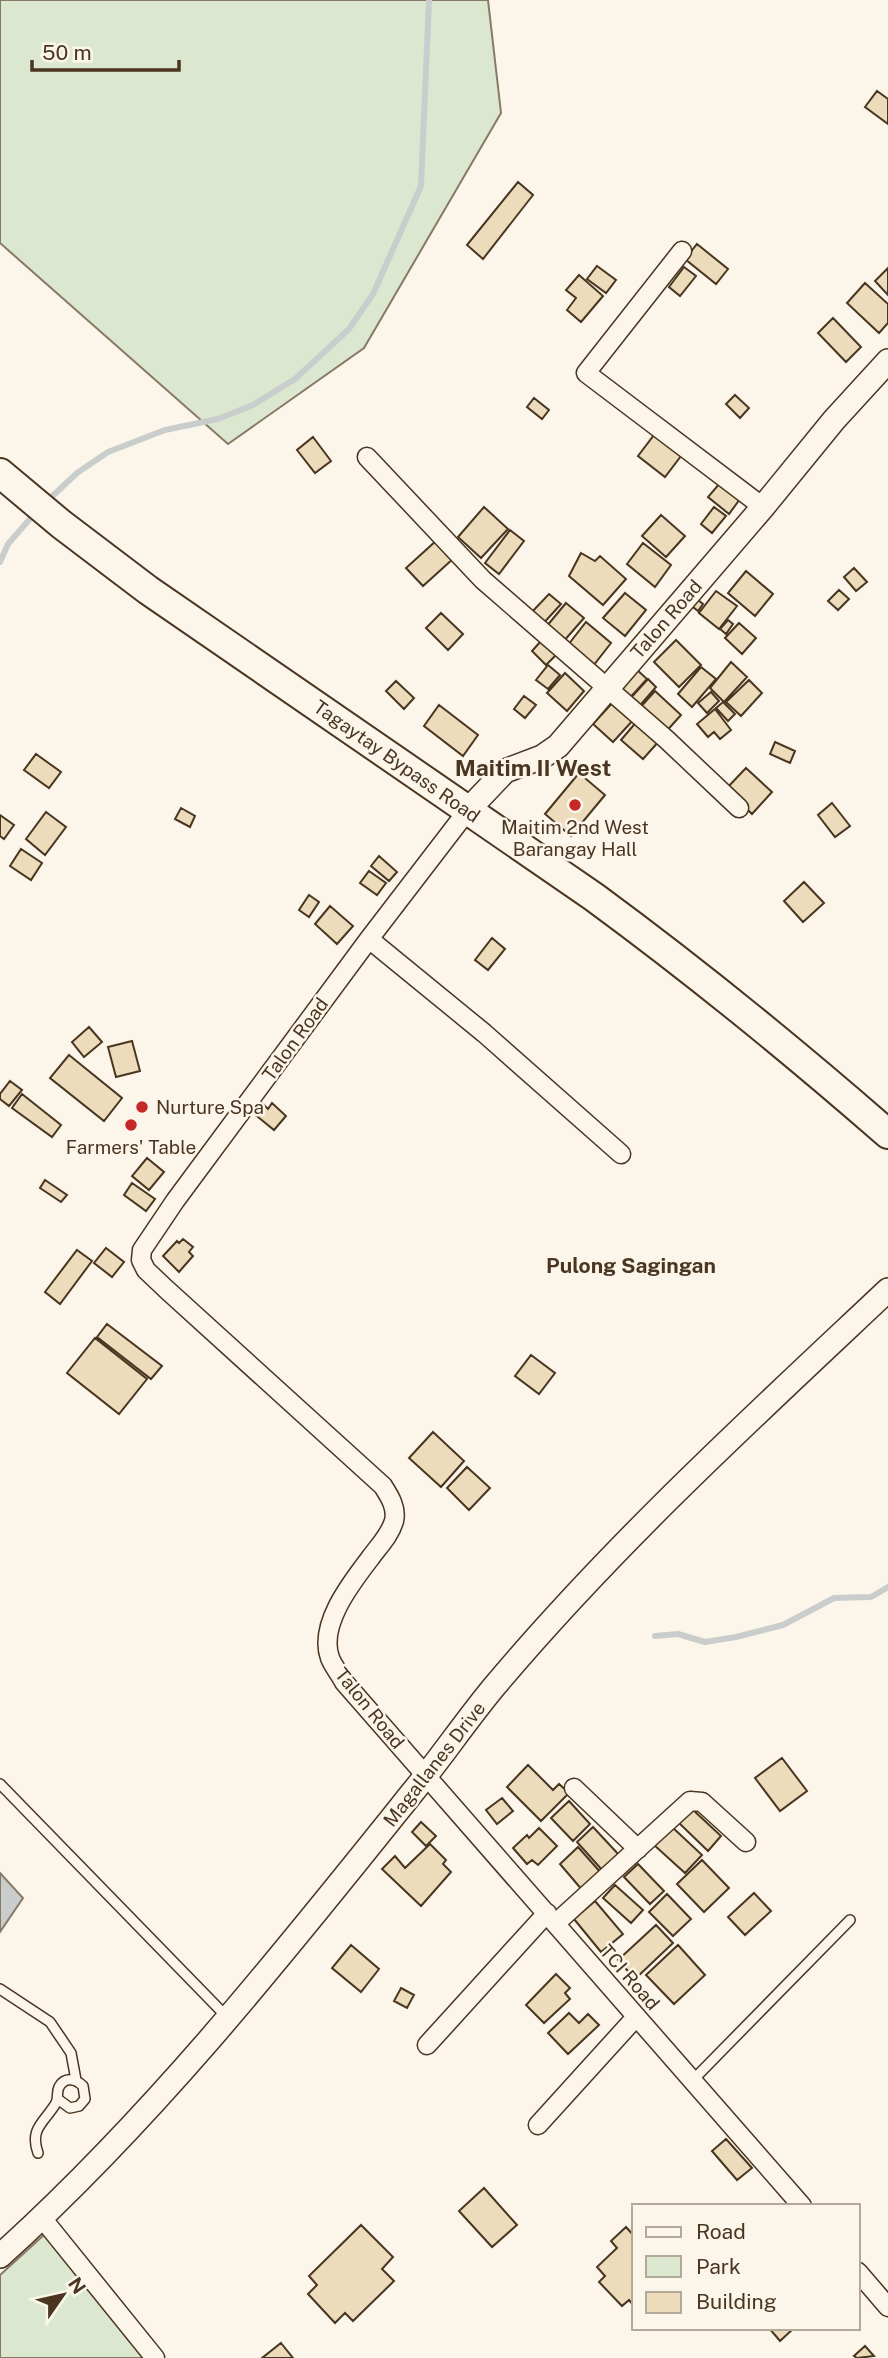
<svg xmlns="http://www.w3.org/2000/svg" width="888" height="2358" font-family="'Public Sans',sans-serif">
  <rect width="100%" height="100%" fill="#fbf6e9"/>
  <path fill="#dce7d0" stroke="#887966" stroke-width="2" d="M0,0H488L501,113L364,348L228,444L0,243Z
    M46,2233L145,2358H0V2275Z"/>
  <path fill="#c9cecd" stroke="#887966" stroke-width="2" d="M0,1873L23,1898L0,1932Z"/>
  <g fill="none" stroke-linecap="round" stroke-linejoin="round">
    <path stroke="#c9cecd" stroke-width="6" d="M45,503L77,473L108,452L165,430L218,419L253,405L295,379L349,329L373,294L421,186L429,0
      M0,562L8,544L35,513
      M655,1636L678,1634L705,1642L736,1637L783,1625L834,1598L871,1597L888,1587"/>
  </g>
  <path fill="#ecdcbc" stroke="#4a3520" stroke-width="2" d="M877,91L888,99V124L865,107Z
    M518,182L533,195L483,259L467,245Z
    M697,244L728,269L716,284L685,259Z
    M597,266L616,280L606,293L587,279Z
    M684,267L696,276L680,296L669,287Z
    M888,268V295L875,281Z
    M579,275L603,296L581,322L567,310L576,298L566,290Z
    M865,283L888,304V323L879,333L847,303Z
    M833,318L861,347L846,362L818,333Z
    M735,395L749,408L740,418L726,404Z
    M534,398L549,410L542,419L527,407Z
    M654,435L681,456L665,477L638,456Z
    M313,437L331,461L315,473L297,450Z
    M720,483L740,499L729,514L708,497Z
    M484,507L508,529L481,558L458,537Z
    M714,507L726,516L712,533L701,524Z
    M661,515L685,536L666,557L642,536Z
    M510,530L524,541L499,574L485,563Z
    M437,540L454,558L423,586L406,568Z
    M643,543L671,565L655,587L627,564Z
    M581,553L595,561L600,556L626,579L603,605L569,576Z
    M854,568L867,582L856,591L844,577Z
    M746,571L773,594L755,616L728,593Z
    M839,590L849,599L838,610L828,601Z
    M716,591L737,606L719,629L699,613Z
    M625,593L646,610L625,636L603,618Z
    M549,594L561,604L541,626L529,615Z
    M693,596L703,604L698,611L688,603Z
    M566,603L584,618L563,642L546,627Z
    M441,613L463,634L448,650L426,628Z
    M728,620L733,624L726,634L720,629Z
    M586,622L611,643L593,666L568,645Z
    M739,623L756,638L742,654L725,638Z
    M676,640L701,665L679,687L654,662Z
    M541,641L556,655L546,665L532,651Z
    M731,662L747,677L724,702L710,688Z
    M548,665L560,675L548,689L536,680Z
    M701,667L716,679L692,707L678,694Z
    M635,668L647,679L627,701L615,691Z
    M565,673L584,691L567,711L547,693Z
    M648,679L656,687L636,710L627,702Z
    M749,680L762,693L741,716L726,702Z
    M396,681L414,698L404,709L386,691Z
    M655,691L681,715L663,735L637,711Z
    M711,692L719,701L707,713L698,703Z
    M524,696L536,705L525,718L514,709Z
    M615,700L635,718L613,742L593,724Z
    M723,702L735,714L728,721L716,708Z
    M439,705L478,735L463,756L424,726Z
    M715,709L731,730L720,739L714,732L708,737L697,724Z
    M638,720L660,740L643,759L621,740Z
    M775,742L795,751L790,763L770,754Z
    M36,754L61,772L49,788L24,770Z
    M746,768L772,792L752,814L726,789Z
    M579,773L605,795L571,836L545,814Z
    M832,803L850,826L835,837L818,815Z
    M181,808L195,816L190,827L175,819Z
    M46,812L66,827L45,855L26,839Z
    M0,815L14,825L4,839L0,836Z
    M21,849L42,863L31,880L10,866Z
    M379,856L397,872L389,881L371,866Z
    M369,871L386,883L377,895L360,883Z
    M804,882L824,903L803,922L784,901Z
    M309,895L319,902L309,917L299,910Z
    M330,906L353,926L337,944L315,924Z
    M492,938L505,949L488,970L475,960Z
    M89,1027L102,1042L84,1057L72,1042Z
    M132,1041L140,1071L116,1077L108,1047Z
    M69,1055L122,1098L104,1121L50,1078Z
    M10,1081L22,1090L9,1106L0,1099V1094Z
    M22,1094L61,1125L52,1137L12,1108Z
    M262,1103L268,1109L272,1103L286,1116L274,1130L253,1113Z
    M147,1158L164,1172L149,1190L132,1176Z
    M45,1180L67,1195L61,1202L40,1188Z
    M132,1183L155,1199L146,1211L124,1195Z
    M183,1239L193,1247L189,1252L193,1256L179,1272L163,1256L177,1241L179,1243Z
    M106,1248L124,1262L112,1277L94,1263Z
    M77,1250L92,1261L60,1304L45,1292Z
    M107,1324L162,1366L151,1379L97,1337Z
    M95,1338L147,1379L119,1414L67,1373Z
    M531,1355L555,1373L539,1394L515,1376Z
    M433,1432L464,1461L441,1487L409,1458Z
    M467,1467L490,1488L469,1510L447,1488Z
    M782,1758L807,1791L780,1811L755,1778Z
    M528,1765L553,1790L559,1784L569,1793L541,1821L507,1787Z
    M502,1798L513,1811L497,1824L486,1810Z
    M569,1801L590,1824L573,1841L551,1818Z
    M692,1809L721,1836L708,1851L679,1823Z
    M421,1822L436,1836L426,1846L412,1832Z
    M671,1826L702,1855L685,1873L654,1845Z
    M593,1827L620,1856L603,1871L577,1842Z
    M539,1828L557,1846L538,1865L532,1860L527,1864L513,1848L527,1835L529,1838Z
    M430,1844L446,1860L443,1864L451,1872L421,1906L382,1869L395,1856L405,1868Z
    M578,1847L602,1874L583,1891L560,1864Z
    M702,1860L729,1888L704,1912L677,1884Z
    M638,1864L664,1891L650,1904L624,1877Z
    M615,1885L643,1910L631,1923L603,1898Z
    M754,1893L771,1911L745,1935L728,1917Z
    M667,1894L691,1919L673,1936L649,1912Z
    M595,1901L623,1934L601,1952L574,1919Z
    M656,1925L673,1943L635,1979L618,1960Z
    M351,1945L379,1969L361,1992L332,1968Z
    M678,1945L705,1975L674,2004L646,1975Z
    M556,1974L570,1988L565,1993L570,1999L544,2023L526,2005Z
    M401,1988L414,1995L407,2008L394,2001Z
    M569,2013L579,2023L588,2014L599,2025L568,2054L548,2033Z
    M726,2139L752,2168L737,2180L712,2151Z
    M484,2188L517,2225L492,2247L459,2211Z
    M361,2225L393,2257L382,2269L394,2281L353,2321L345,2313L335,2323L308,2294L317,2285L309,2276Z
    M626,2227L634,2236V2306L629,2300L622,2306L599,2282L605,2276L597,2267L617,2248L611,2241Z
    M769,2328H794L780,2341Z
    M281,2343L293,2358H262Z
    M865,2346L874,2356L857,2358L854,2356Z"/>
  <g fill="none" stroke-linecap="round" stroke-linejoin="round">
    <g stroke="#4a3520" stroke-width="12">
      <path id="service" d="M0,1784L226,2016
        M0,1989L50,2022L71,2053L76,2080
        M692,2081L850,1920
        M38,2153C29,2128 45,2122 56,2103C59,2097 56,2093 59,2087C65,2076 76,2079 83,2086L85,2099L79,2106L70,2108L59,2100"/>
    </g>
    <g stroke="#4a3520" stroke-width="21">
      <path id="minor" d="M682,251L586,373L763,507
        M367,457L483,580L666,739L739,808
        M468,810L369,939L175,1201L142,1250L141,1260L146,1270L166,1289L383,1486C390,1497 397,1508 394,1521C390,1535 379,1546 371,1557C351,1583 318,1625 330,1658C333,1666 340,1674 344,1682L802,2206
        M369,939L484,1033L621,1154
        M574,1788L638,1849
        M556,1923L690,1801L702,1802L746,1842
        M427,2045L547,1913
        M538,2125L636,2017
        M42,2218L155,2358
        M858,2272L888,2307"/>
    </g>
    <g stroke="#4a3520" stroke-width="26">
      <path id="tertiary" d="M468,810L505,771L542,757L558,746L763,507L834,420L888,361
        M0,2256C154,2117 283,1954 412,1793C440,1759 465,1722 493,1688C613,1545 752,1418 888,1290"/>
    </g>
    <g stroke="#4a3520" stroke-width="32">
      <path id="primary" d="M0,473L61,524L148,590L594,897C696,972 793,1051 888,1134"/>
    </g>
    <use href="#service" stroke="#fbf6e9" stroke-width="9"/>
    <use href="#minor" stroke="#fbf6e9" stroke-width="18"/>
    <use href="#tertiary" stroke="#fbf6e9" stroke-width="23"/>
    <use href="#primary" stroke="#fbf6e9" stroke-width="28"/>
  </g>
  <g fill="#c62828" stroke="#fbf6e9" stroke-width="2.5">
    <circle cx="575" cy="805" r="7"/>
    <circle cx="142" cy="1107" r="7"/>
    <circle cx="131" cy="1125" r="7"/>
  </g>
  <g text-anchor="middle" stroke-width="5" stroke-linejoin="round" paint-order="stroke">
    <g font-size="19" fill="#4a3520" stroke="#fbf6e9">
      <text transform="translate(666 619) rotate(-49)" y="7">Talon Road</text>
      <text transform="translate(397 761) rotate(35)" y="7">Tagaytay Bypass Road</text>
      <text transform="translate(295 1039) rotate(-54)" y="7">Talon Road</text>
      <text transform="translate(370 1708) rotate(51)" y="7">Talon Road</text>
      <text transform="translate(434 1764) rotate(-52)" y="7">Magallanes Drive</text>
      <text transform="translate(630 1977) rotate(49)" y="7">TCI Road</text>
    </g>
    <g font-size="19" fill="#4a3520" stroke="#fbf6e9">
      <text x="575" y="834">Maitim 2nd West<tspan x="575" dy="22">Barangay Hall</tspan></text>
      <text x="156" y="1114" text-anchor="start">Nurture Spa</text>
      <text x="131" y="1154">Farmers' Table</text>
    </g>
    <g font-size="21" font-weight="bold" fill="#4a3520" stroke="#fbf6e9">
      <text x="631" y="1273">Pulong Sagingan</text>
    </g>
    <g font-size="23" font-weight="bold" fill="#4a3520" stroke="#fbf6e9">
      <text x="533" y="776">Maitim II West</text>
    </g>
  </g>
  <rect x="632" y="2204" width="228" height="126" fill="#fbf6e9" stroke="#b4a999" stroke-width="2"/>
  <rect x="646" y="2227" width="35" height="10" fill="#fbf6e9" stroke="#b4a999" stroke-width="2"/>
  <text x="696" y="2239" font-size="21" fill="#4a3520">Road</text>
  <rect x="646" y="2256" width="35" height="21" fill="#dce7d0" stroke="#b4a999" stroke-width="2"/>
  <text x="696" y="2274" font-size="21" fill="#4a3520">Park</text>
  <rect x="646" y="2292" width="35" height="21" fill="#ecdcbc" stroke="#b4a999" stroke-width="2"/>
  <text x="696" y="2309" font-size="21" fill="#4a3520">Building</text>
  <g transform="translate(63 2295) rotate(56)" stroke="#fbf6e9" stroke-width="5" paint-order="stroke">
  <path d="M0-5L12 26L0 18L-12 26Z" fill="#4a3520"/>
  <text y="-10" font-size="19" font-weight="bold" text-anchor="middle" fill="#4a3520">N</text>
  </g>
  <path d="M32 60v10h147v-10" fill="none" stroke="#4a3520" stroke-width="3.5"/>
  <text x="42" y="60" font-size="21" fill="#4a3520" stroke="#fbf6e9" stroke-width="5" paint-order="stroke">50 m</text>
</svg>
